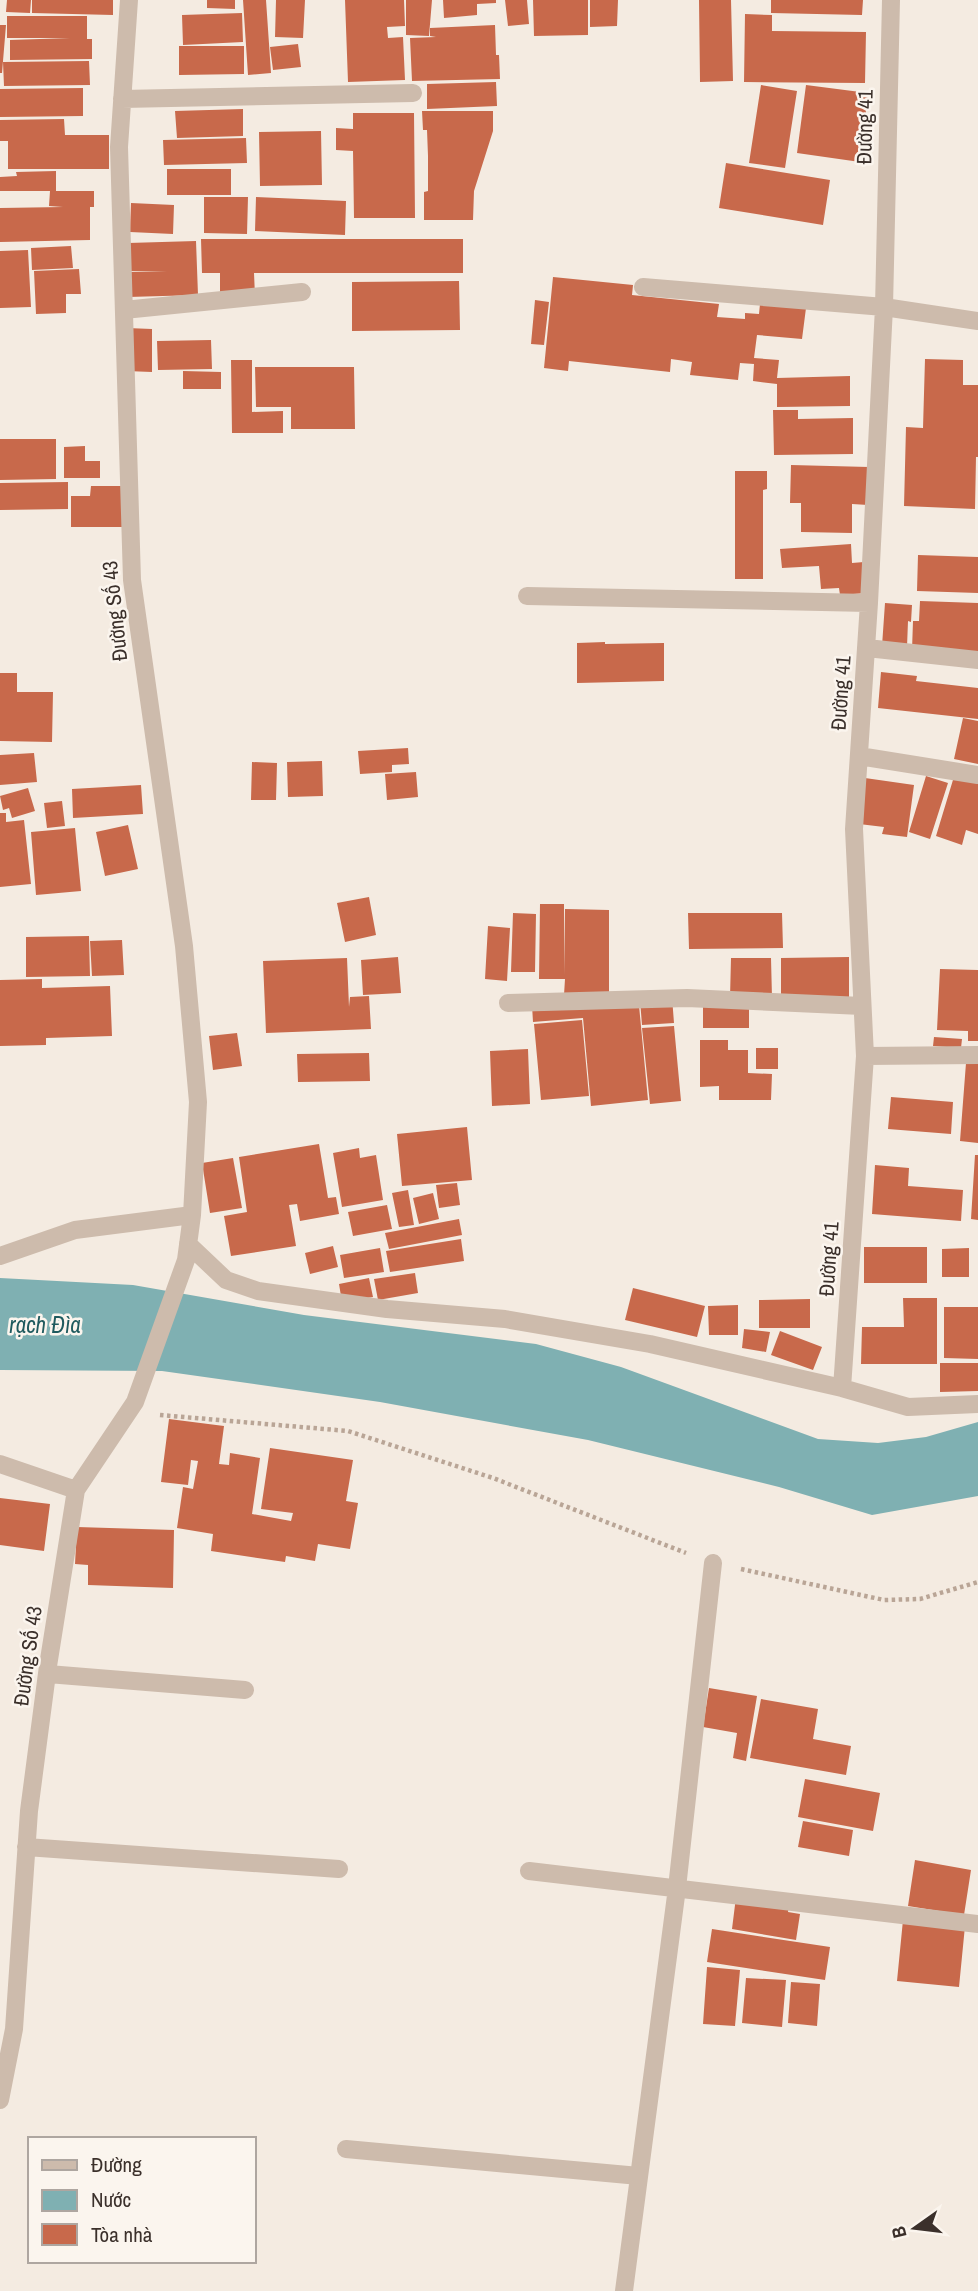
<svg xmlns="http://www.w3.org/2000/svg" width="978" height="2291" font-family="'Archivo Narrow',sans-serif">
  <rect width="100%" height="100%" fill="#f4ebe1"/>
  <path fill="#7fb0b2" d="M0,1278L133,1285L304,1315L536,1344L621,1367L818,1439L878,1443L926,1437L978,1422V1496L872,1515L779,1487L588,1440L380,1402L162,1371L0,1370Z"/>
  <path fill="#c8694b" d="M7,0H31L30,13L6,12Z
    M32,0H113V15L32,13Z
    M207,0H235V9L207,8Z
    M243,0H266L271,73L248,75Z
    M276,0H305L303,38L275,37Z
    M345,0H404L405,26L387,27L388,38L403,37L405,80L348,82Z
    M406,0H432L429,36L406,35Z
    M443,0H496V3L477,4V15L444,18Z
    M505,0H527L529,24L508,26Z
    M533,0H588V35L534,36Z
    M590,0H618L617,26L590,27Z
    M699,0H731L733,81L700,82Z
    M771,0H863L862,15L771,13Z
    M242,13L243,42L183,45L182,15Z
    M745,14L772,15V31L866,32L865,83L744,82Z
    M7,16H87V39H92V59L10,60V40L70,38H7Z
    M0,25H6L2,73H0Z
    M495,25L496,55H499L500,79L412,81L410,38L436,37L430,36V28Z
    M298,44L301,67L273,70L270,47Z
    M179,46H244V74L179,75Z
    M89,61L90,85L4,86L3,62Z
    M496,82L497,106L427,109V84Z
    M761,85L797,91L785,168L749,163Z
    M806,85L868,93L860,162L797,153Z
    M83,88V116L0,117V89Z
    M243,109V136L177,138L175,111Z
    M422,111H493V131L474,191L473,220H424V192L428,191V156L427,130H423Z
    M353,113H414L415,218H354L353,151L336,150V128L353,129Z
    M64,119L65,135H109V169H8V141H0V120Z
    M321,131L322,185L260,186L259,132Z
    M246,138L247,163L164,165L163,140Z
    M726,163L830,180L823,225L719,208Z
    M167,169H231V195H167Z
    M56,171V191H94V207H90V240L0,242V208L63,207L49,206L50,191H0V177L17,176L16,172Z
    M204,197H248L247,234L204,233Z
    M256,197L346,201L345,235L255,231Z
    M131,203L174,205L173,234L130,232Z
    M201,239H463V273H254L255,296H220V273H202Z
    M196,241L198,295L128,297L127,272L167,271H128V243Z
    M71,246L73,268L32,270L31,248Z
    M28,250L31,307L0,308V251Z
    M79,269L81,294H66V313L36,314L34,271Z
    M553,277L633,285L632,295L719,304L717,317L745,319V313L759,314L760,304L806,308L802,339L757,335L754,358L779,360L777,378L850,376V406L777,407V384L753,381L754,364L740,363L738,380L690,375L692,362L671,359L670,372L569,361L568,371L544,368Z
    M459,281L460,330L352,331V282Z
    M535,300L549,302L544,345L531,344Z
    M127,328L152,329V372L126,371Z
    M211,340L212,369L158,370L157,341Z
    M925,359L963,360V385H978V457H976L975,509L904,506L906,427L923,428Z
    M231,360H252V412L283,411V433H232Z
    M255,367H354L355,429H291V407H256Z
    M183,371L221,372V389H183Z
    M773,410H798V419L853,418V454L774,455Z
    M0,439H56V479L0,480Z
    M85,446V461H100V478H64V447Z
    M791,465L869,467L868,505L852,504V533L801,532V503H790Z
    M735,471H767V489L763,490V579H735Z
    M68,482V509L0,510V483Z
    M91,486H123V527H71V496H90Z
    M851,544L852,563L864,562L866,593L840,595L839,588L821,589L819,566L782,568L780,549Z
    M918,555L978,557V593L917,591Z
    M920,601L978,603V653L912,650L913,621H919Z
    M885,603L912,605L911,622L908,621L907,647L882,646Z
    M605,642V644L664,643V681L577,683V643Z
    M881,672L917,676L916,681L978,688V719L878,708Z
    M0,673H17V692H53L52,742L0,741Z
    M963,718L978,721V764L954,759Z
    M408,748L409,764L392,765V772L360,774L358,751Z
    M34,753L37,782L0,785V755Z
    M322,761L323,796L288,797L287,762Z
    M252,762L277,763L276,800H251Z
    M956,770L978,776V834L966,830L962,845L936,836Z
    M416,772L418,797L387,800L385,774Z
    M926,776L948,783L930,839L909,832Z
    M865,778L914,785L907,837L882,834L884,827L859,824Z
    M141,785L143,814L73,818L72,789Z
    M28,788L35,811L12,818L9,808L3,810L0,796Z
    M62,801L65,826L47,828L44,803Z
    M0,813H6V822L24,820L31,884L0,887Z
    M128,825L138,869L105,876L96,832Z
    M75,828L81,891L36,895L31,832Z
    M369,897L376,935L345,942L337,903Z
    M540,904H564V975L565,909L609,910V995H564L565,979H539Z
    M513,913L536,914L535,972H511Z
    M688,913H782L783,948L689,949Z
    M488,926L510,928L507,981L485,979Z
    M89,936L90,976L26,977V937Z
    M122,940L124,975L92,976L90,941Z
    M398,957L401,993L363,995L361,960Z
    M849,957V999H781V958Z
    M347,958L349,1007L350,997L369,996L371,1029L266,1033L263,961Z
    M731,958H771L772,998H730Z
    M940,969L978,970V1041H968V1031L937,1030Z
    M42,979V988L110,986L112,1036L46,1038V1045L0,1046V980Z
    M638,995L648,1100L591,1106L583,1018L533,1022L532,1005Z
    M672,997L674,1023L642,1025L640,1000Z
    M703,1002H749V1028H703Z
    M582,1020L589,1096L541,1100L534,1024Z
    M674,1026L681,1101L650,1104L642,1028Z
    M237,1033L242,1066L213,1070L209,1036Z
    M934,1037L962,1039L961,1048L933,1046Z
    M700,1040H728V1050H748V1073L772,1074L771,1100H719V1086L700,1087Z
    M756,1048H778V1069H756Z
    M528,1049L530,1104L492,1106L490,1051Z
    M369,1053L370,1081L298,1082L297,1054Z
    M966,1063L978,1064V1143L960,1141Z
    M891,1097L953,1102L951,1134L888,1129Z
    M467,1127L472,1180L402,1186L397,1134Z
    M319,1144L328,1198L336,1197L339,1214L300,1221L297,1204L289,1205L296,1246L231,1256L224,1216L247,1212L239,1157Z
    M359,1148L360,1158L376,1155L383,1200L342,1207L333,1153Z
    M975,1155H978V1220L971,1219Z
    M233,1158L242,1208L210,1213L202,1163Z
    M875,1165L909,1168L908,1186L963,1190L961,1221L872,1214Z
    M457,1183L460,1205L439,1208L436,1185Z
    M408,1190L414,1225L399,1227L392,1193Z
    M433,1193L439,1219L419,1224L413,1198Z
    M387,1205L392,1229L353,1236L348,1212Z
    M459,1219L462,1235L389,1249L385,1233Z
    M461,1239L464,1261L390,1272L386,1251Z
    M333,1246L338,1267L310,1274L305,1253Z
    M864,1247H927V1283H864Z
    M380,1248L384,1272L344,1278L340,1255Z
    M969,1248V1277H942V1249Z
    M415,1273L418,1293L378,1300L374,1279Z
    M369,1278L373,1297L342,1302L339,1284Z
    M633,1288L705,1306L697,1337L625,1320Z
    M903,1298H937V1364H861L862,1327H904Z
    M810,1299V1328H759V1300Z
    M738,1305V1335H709L708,1306Z
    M944,1307H978V1359L944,1358Z
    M744,1329L770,1332L766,1352L742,1348Z
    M780,1331L822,1347L813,1370L771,1355Z
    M940,1363H978V1391L940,1392Z
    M169,1419L224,1426L219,1464L229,1465L230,1453L260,1458L252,1514L291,1521L293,1513L261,1509L270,1448L353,1460L346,1501L358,1503L350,1549L318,1544L315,1561L286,1556L285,1562L211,1551L213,1534L177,1528L183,1487L193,1489L198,1461L191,1460L188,1485L161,1482Z
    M0,1498L50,1504L44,1551L0,1545Z
    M77,1527L174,1530L173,1588L88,1585V1565L75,1564Z
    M709,1688L757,1696L746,1761L733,1758L737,1733L703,1727Z
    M761,1699L818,1709L813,1739L851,1746L846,1775L750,1758Z
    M805,1779L880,1793L873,1831L798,1817Z
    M803,1821L853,1830L849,1856L798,1847Z
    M915,1860L971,1870L964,1915L908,1906Z
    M736,1897L789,1905L788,1912L800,1914L796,1940L732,1929Z
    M903,1920L965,1926L959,1987L897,1981Z
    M712,1929L830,1947L825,1980L707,1962Z
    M707,1967L740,1970L735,2026L703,2024Z
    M746,1978L786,1980L782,2027L742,2023Z
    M791,1982L820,1984L817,2026L788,2023Z"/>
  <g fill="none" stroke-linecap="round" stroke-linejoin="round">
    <path stroke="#b9a596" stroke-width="4.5" stroke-dasharray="3.5 3.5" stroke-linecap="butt" d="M160,1415L348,1431L493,1478L686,1553
      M741,1569L884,1600L920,1599L978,1582"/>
    <path stroke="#cdbbac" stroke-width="18" d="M122,99L413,93
      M643,287L884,307L978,321
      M124,310L302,292
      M527,596L869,603
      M867,648L978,660
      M859,756L978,775
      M508,1003L687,998L862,1006
      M865,1056L978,1055
      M188,1244L226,1280L258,1291L387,1309L505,1319L650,1344L842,1388L908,1407L978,1404
      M0,1256L75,1230L192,1215
      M842,1388L865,1056L854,829L869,603L884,307L891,0
      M0,1464L76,1490
      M48,1674L245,1690
      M26,1847L339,1869
      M529,1871L978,1924
      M0,2100L14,2029L29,1811L48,1666L76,1490L135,1402L186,1260L192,1215L198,1102L184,946L132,580L119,147L129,0
      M346,2149L639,2176
      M624,2291L677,1888L713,1563"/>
  </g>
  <g text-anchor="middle" stroke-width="5" stroke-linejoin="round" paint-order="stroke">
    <g font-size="21" fill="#3b302b" stroke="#fbf5ee">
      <text transform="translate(865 127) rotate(-89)" y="7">Đường 41</text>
      <text transform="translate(115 611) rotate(-96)" y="7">Đường Số 43</text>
      <text transform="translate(841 693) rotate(-86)" y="7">Đường 41</text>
      <text transform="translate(829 1259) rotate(-86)" y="7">Đường 41</text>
      <text transform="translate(28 1656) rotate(-82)" y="7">Đường Số 43</text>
    </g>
    <g font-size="23" font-style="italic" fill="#1f5a5e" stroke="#fbf5ee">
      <text x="45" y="1333">rạch Đìa</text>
    </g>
  </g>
  <rect x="28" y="2137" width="228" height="126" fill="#fbf5ee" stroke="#aea6a0" stroke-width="2"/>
  <rect x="42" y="2160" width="35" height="10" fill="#cdbbac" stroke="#aea6a0" stroke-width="2"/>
  <text x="91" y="2172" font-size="21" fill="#3b302b">Đường</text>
  <rect x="42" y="2190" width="35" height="21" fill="#7fb0b2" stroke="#aea6a0" stroke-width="2"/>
  <text x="91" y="2207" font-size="21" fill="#3b302b">Nước</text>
  <rect x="42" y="2224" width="35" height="21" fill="#c8694b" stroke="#aea6a0" stroke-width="2"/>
  <text x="91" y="2242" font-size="21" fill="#3b302b">Tòa nhà</text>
  <g transform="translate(915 2228) rotate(256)" stroke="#fbf5ee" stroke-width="5" paint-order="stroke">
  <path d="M0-5L12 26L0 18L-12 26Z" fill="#3b302b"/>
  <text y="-10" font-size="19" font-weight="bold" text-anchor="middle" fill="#3b302b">B</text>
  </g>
</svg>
